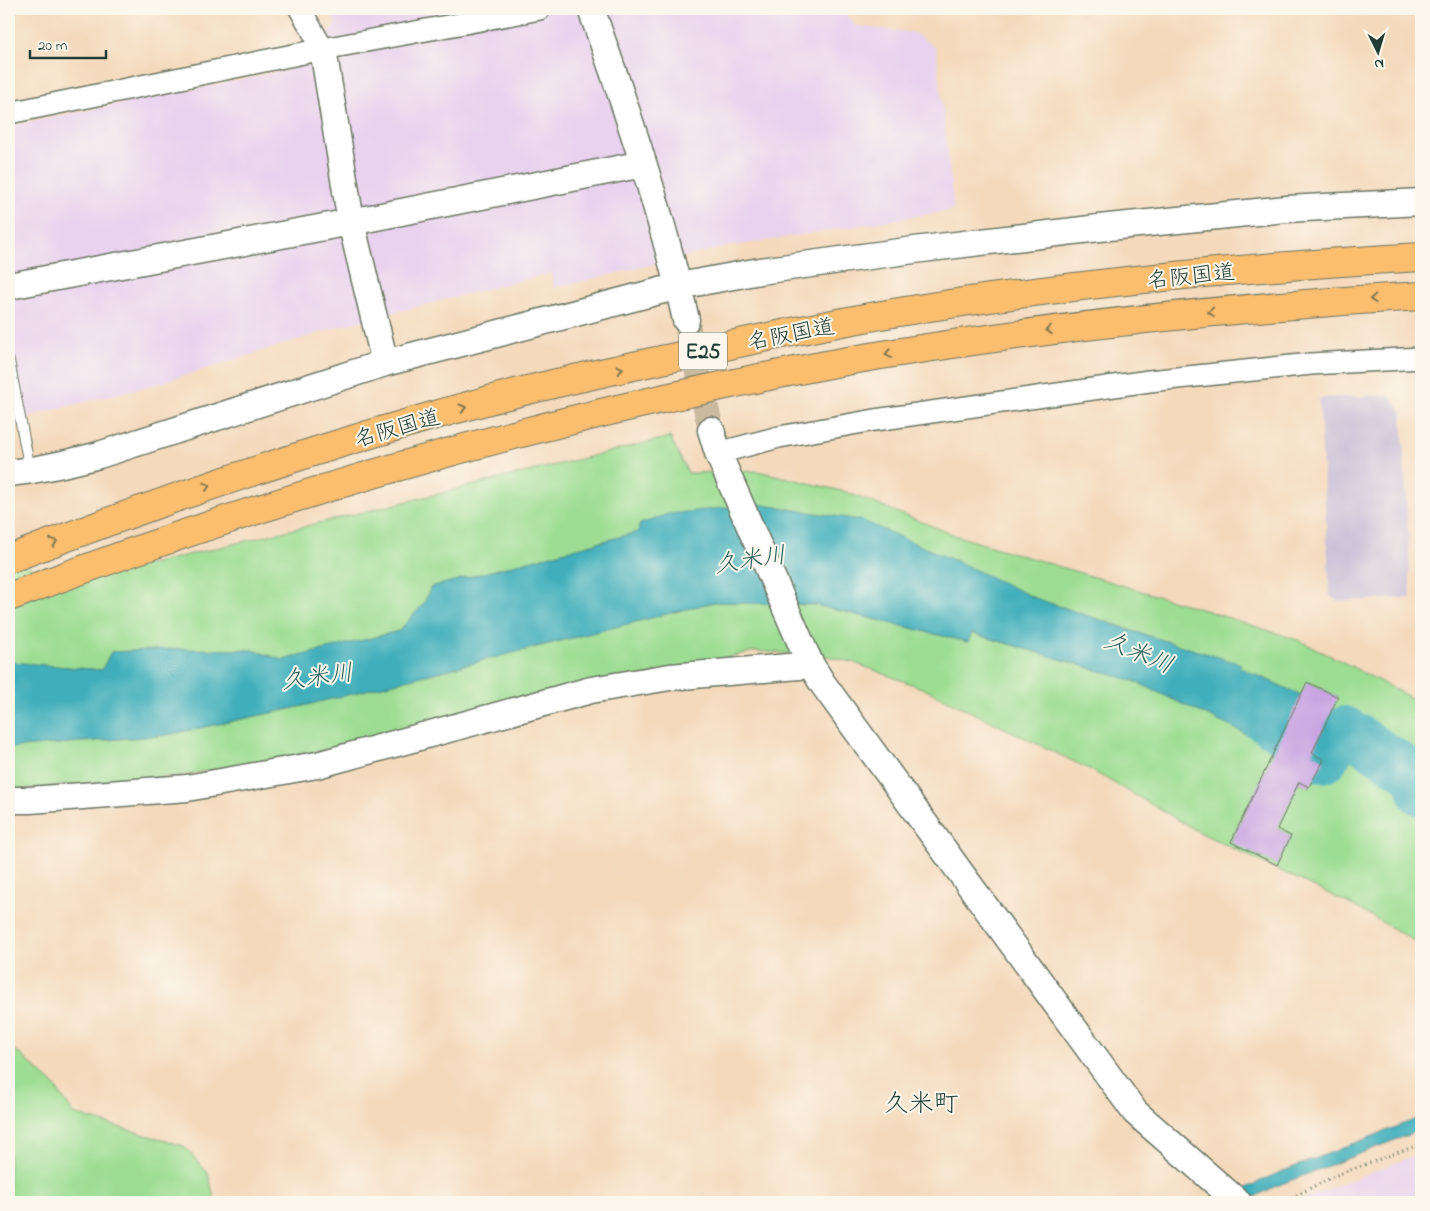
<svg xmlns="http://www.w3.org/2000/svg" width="1430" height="1211" font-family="'Indie Flower','Klee One',sans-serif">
  <rect width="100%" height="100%" fill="#fbf7ec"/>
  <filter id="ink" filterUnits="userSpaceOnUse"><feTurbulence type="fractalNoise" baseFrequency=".02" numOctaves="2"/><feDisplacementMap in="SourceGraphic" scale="10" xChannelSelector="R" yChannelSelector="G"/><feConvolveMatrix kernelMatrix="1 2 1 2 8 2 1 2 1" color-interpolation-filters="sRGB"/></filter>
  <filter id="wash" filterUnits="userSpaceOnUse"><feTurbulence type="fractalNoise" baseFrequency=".0096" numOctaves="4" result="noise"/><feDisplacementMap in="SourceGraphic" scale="20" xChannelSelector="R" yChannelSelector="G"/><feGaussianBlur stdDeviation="1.12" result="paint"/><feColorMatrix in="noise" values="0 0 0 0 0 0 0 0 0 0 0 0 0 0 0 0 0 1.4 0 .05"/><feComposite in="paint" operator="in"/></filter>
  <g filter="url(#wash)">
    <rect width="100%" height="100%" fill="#f4d9bb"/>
    <path fill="#e8d2ee" d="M329,9H841L856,26L915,33L936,48L954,210L726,247L554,288L551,273L348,324L164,382L33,415L9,431V126L292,69L336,24Z
      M1421,1153V1202H1298L1339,1185Z"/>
    <path fill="#c9bfd7" d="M1390,395L1402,413L1411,598L1339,601L1330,596L1319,398Z"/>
    <path fill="#9ddd93" stroke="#5e8d64" d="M670,437L688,473L758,471L846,492L957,536L1201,609L1298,640L1345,663L1421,703V768L1374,733L1331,711L1338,697L1308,682L1301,695L1239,667L1240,664L1136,632L1035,598L640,524L638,532L431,587L424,603L399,631L283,660L253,650L172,649L111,652L102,670L9,662V542L49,589Z
      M714,602L816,605L968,642L971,633L1134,681L1276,748L1231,841L1277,865L1291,836L1277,829L1299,782L1309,787L1324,760L1362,748L1411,791L1421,812V945L1352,905L1201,833L1091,770L922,688L852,662L826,656L755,651L329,749L178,776L9,790V748L167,735L303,706Z
      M9,1045L20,1054L53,1084L74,1114L184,1146L208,1173L215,1202H9Z"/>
    <path fill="#3fafbb" stroke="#2f7678" d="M757,504L861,520L963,564L1035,598L1136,632L1241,664L1239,667L1301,695L1276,748L1134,681L972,633L968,642L816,605L714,602L303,706L167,735L9,748V662L102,670L111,652L172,649L253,650L283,660L399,631L424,603L431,587L638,532L640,524L668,514Z
      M1331,711L1374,733L1421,768V812L1411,791L1362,748L1324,760L1312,753Z
      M1421,1117V1130L1274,1187L1245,1202H1218L1271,1176Z"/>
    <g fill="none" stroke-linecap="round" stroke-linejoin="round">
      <path stroke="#3fafbb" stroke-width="46" d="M1260,716L1324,760L1345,729L1418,777L1421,793"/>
    </g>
    <g id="blocks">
      <path fill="#c9a5e2" d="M1307,682L1338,697L1312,753L1324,760L1309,787L1299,782L1277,829L1291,836L1277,865L1231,842Z"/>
    </g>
  </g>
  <g filter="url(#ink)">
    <use href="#blocks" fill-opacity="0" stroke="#6a7463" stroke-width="1"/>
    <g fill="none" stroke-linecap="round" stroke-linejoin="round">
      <path stroke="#c9baa0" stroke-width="26" stroke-dasharray="26 13" stroke-linecap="butt" d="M686,320L711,430"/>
      <g stroke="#6a7463" stroke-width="12">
        <path id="service" d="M9,361L30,470"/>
      </g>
      <g stroke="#6a7463" stroke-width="24">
        <path id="minor" d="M300,9L323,49
          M9,113L323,49L540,9
          M718,453L779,437L875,420L1149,381L1311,364L1421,358"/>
      </g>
      <g stroke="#6a7463" stroke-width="29">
        <path id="tertiary" d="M591,9C628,111 662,214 686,320
          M323,49L351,222L385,363
          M9,286L351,222L643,164
          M711,430L718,453L803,648L811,665L823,684L1135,1112L1238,1202
          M9,473C40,470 69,463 99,455L385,363L679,286L760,271L914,250L1099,228L1286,209L1421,202
          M9,800H30L187,788L317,765L591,690L670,677L811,665"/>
      </g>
      <g stroke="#6a7463" stroke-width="30">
        <path id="motorway" d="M9,559C170,497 333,442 500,397C561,381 623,368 685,355C756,339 827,324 899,312C1072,283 1247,267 1421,257
          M9,597C241,509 478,437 721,386C783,373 845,360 907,351C1077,324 1249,306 1421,296"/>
      </g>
      <path stroke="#6a7463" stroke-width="3" stroke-dasharray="1 4" stroke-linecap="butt" d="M1283,1202L1334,1176L1421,1144"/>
      <use href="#service" stroke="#fff" stroke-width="10"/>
      <use href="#minor" stroke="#fff" stroke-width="21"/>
      <use href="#tertiary" stroke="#fff" stroke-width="26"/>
      <use href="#motorway" stroke="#fbbd6e" stroke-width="28"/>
    </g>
    <defs><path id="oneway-chevron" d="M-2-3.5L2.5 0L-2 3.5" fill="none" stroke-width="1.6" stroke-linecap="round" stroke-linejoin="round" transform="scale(1.25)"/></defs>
    <g stroke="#82774e">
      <use href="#oneway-chevron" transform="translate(1373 299) rotate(177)"/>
      <use href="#oneway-chevron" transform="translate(1211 312) rotate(175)"/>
      <use href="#oneway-chevron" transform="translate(1049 330) rotate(174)"/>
      <use href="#oneway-chevron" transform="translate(888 354) rotate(169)"/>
      <use href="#oneway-chevron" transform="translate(620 369) rotate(-13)"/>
      <use href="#oneway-chevron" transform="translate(463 408) rotate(-16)"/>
      <use href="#oneway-chevron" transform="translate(207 486) rotate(-19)"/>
      <use href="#oneway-chevron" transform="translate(54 542) rotate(-21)"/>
    </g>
  </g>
  <g text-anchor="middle" stroke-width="4" stroke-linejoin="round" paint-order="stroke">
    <rect fill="#fbf7ec" stroke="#61756b" stroke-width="1" x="679" y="332.5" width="48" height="37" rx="4"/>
    <g font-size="21" font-weight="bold" fill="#1f3d34">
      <text x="703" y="358">E25</text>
    </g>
    <g font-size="22" fill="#1f3d34" stroke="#fbf7ec">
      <text transform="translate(1191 275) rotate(-6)" y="8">名阪国道</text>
      <text transform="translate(791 333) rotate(-11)" y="8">名阪国道</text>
      <text transform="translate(397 427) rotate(-16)" y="8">名阪国道</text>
    </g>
    <g font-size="24" font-style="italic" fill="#295f5c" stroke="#fbf7ec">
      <text transform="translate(750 559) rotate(-8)" y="8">久米川</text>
      <text transform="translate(1139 652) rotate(23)" y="8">久米川</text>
      <text transform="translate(317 676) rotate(-7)" y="8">久米川</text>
    </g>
    <g font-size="25" fill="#1f3d34" stroke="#fbf7ec">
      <text x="921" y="1111">久米町</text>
    </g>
  </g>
  <rect width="1430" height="1211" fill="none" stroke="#fbf7ec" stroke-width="30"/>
  <g transform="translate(1378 52) rotate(175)" stroke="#fbf7ec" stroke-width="4" paint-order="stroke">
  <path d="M0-4L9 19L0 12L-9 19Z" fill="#1f3d34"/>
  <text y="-8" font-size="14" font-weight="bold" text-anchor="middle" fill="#1f3d34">N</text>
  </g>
  <path d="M30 50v8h76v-8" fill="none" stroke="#1f3d34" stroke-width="2.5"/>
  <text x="38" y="50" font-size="15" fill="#1f3d34" stroke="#fbf7ec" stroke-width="4" paint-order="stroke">20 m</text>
</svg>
